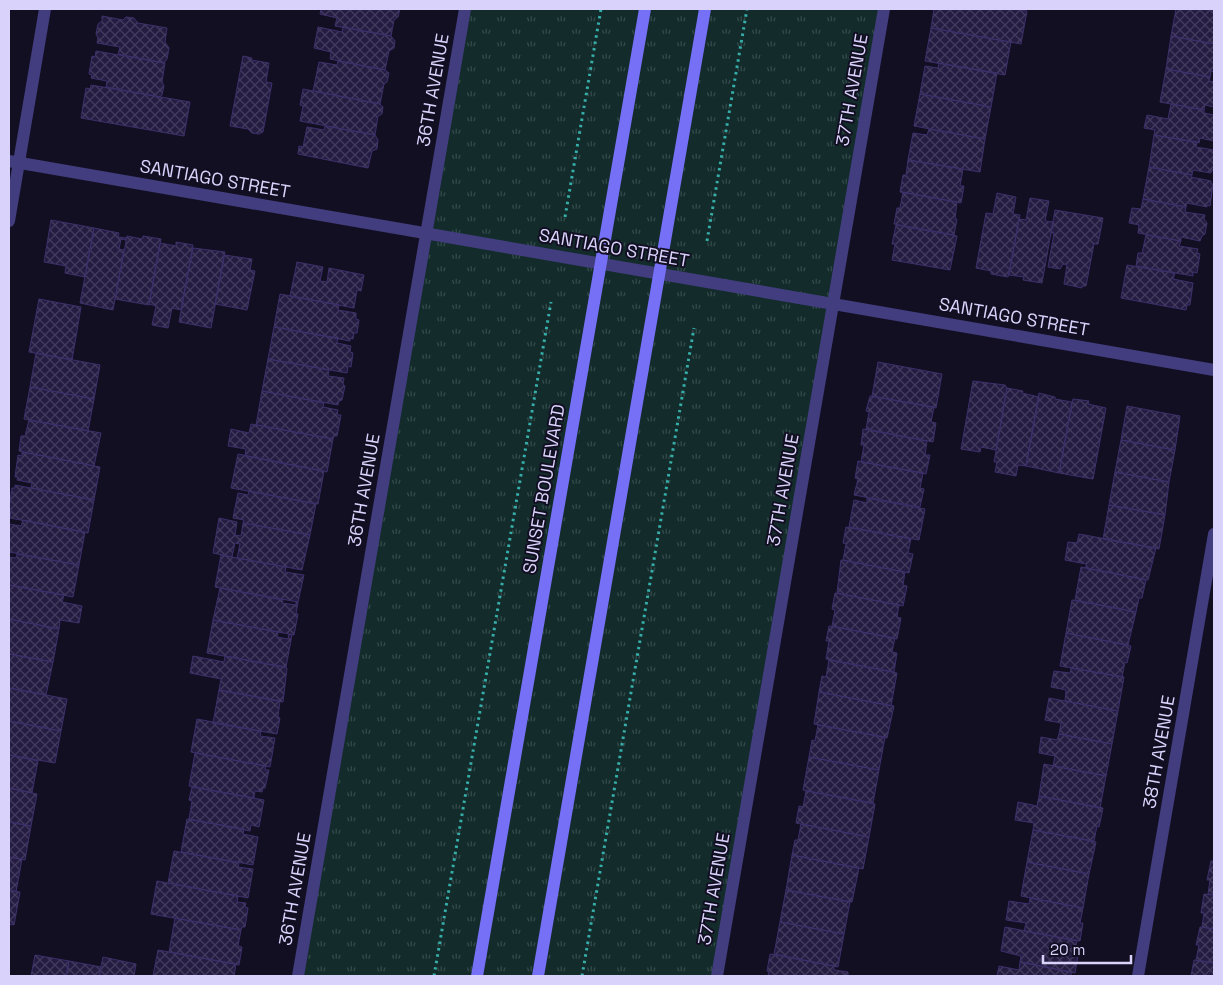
<svg xmlns="http://www.w3.org/2000/svg" width="1223" height="985" font-family="'Space Grotesk',sans-serif">
  <defs>
    <pattern id="park-tufts" width="24" height="20" patternUnits="userSpaceOnUse" patternTransform="scale(1.25)"><rect width="24" height="20" fill="#132c2b"/><path d="M3 7l-1-3M5 7V3M7 7l1-3M15 17l-1-3M17 17v-4M19 17l1-3" fill="none" stroke="#354a4b"/></pattern>
    <pattern id="building-cross-hatch" width="8" height="8" patternUnits="userSpaceOnUse" patternTransform="scale(1.25)"><rect width="8" height="8" fill="#251c42"/><path d="M0 0l8 8M0 8l8-8" fill="none" stroke="#443c5e"/></pattern>
  </defs>
  <rect width="100%" height="100%" fill="#130f22"/>
  <path fill="url(#park-tufts)" d="M465,9H884L717,976H298Z"/>
  <path fill="url(#building-cross-hatch)" stroke="#3d306c" d="M321,9H400L398,17L394,20L391,36L335,26L337,18L320,14Z
    M934,9H1014L1027,11L1021,44L931,28Z
    M1176,9H1203L1214,11V44L1171,36Z
    M102,16L123,20L126,17L134,18L138,23L167,28L165,42L169,48L167,59L164,63L118,54L120,47L97,43L98,38L96,34L98,24L102,21Z
    M318,27L342,32L343,27L391,36L395,41L394,48L389,51L385,70L330,59L331,52L314,48Z
    M931,28L1011,42L1005,75L925,61Z
    M1171,36L1214,44V72L1211,71L1210,77L1166,69Z
    M96,51L165,63L162,82L164,86L162,95L160,97L106,87L107,81L91,78L92,75L89,74L92,56L95,57Z
    M243,56L252,58L251,60L269,63L266,82L272,83L263,132L259,134L252,133L248,129L230,126Z
    M338,61L385,70L389,73L387,82L384,84L380,104L313,91L319,62L337,65Z
    M939,63L997,73L991,107L920,94L925,66L938,68Z
    M1166,69L1210,77L1209,81L1214,82V107L1205,105L1204,110L1160,102Z
    M91,85L190,102L184,136L81,118L86,88L90,89Z
    M303,89L380,104L383,107L382,114L378,116L375,135L300,121L303,106L300,105Z
    M920,94L991,107L985,139L914,126Z
    M1171,104L1204,110V113L1214,115V141L1200,138L1199,143L1154,135L1155,130L1144,128L1147,115L1168,119Z
    M325,126L375,135L378,140L377,149L372,151L368,168L298,154L299,146L303,147L307,127L324,130Z
    M929,129L985,139L980,172L908,160L913,133L927,135Z
    M1154,135L1197,142L1196,147L1214,150V167L1211,173L1193,170L1192,175L1149,167Z
    M908,160L963,169L960,186H964L961,203L900,192L903,175H906Z
    M1149,167L1192,175L1191,177L1211,181V184H1213L1210,206L1207,205V207L1187,203L1186,207L1143,199Z
    M903,192L957,202L955,219H957L954,235L894,224L897,208H900Z
    M997,193L1016,197L1013,214L1020,215L1008,277L991,274V271L976,268L986,213L993,214Z
    M1030,198L1049,201L1045,221L1053,222L1042,283L1023,280L1024,277L1009,275L1019,219L1026,220Z
    M1143,199L1186,207L1185,212L1205,215L1204,219L1207,223L1205,234L1202,236L1200,241L1181,237V241L1138,233L1139,225L1129,223L1132,208L1141,209Z
    M1055,210L1103,218L1098,244H1094L1086,286H1082V288L1064,284L1067,265L1063,264L1060,269L1048,267L1054,233H1051Z
    M51,220L94,228L85,277L65,273L66,266L44,262Z
    M896,225L957,236L950,270L892,260L895,244H892Z
    M94,228L119,233L118,237L126,238V240L121,239L119,249L124,250L113,310L80,303Z
    M1146,235L1181,241L1179,246L1198,249L1197,253L1200,254L1197,273L1193,272V276L1136,266L1138,253H1142Z
    M127,236L142,239L143,236L161,239L149,305L115,299Z
    M176,242L193,245L181,310L172,308L168,328L152,325L156,306L149,304L160,243L176,246Z
    M193,248L225,252L211,328L179,322Z
    M224,255L252,259L250,270L255,271L247,310L215,304Z
    M297,262L323,267L320,281L327,282L329,268L364,275L361,291L357,290L354,308L290,296Z
    M1127,265L1175,273L1173,279L1193,283L1190,305H1187L1186,310L1121,298Z
    M280,294L339,305L338,310L356,313V319L359,320L357,333H354L353,339L350,338V341L274,327Z
    M39,299L81,307L72,360L29,352Z
    M274,327L338,338L337,343L351,346L350,352L353,353L351,367L348,366L347,373L268,359Z
    M36,353L100,365L94,399L30,387Z
    M268,359L329,370L328,376L344,378L343,384L345,386L342,400L339,401L338,405L262,391Z
    M878,362L942,374L936,408L872,396Z
    M973,381L1005,385L1007,388L996,450L981,447L980,452L961,449Z
    M30,387L94,399L88,431L24,419Z
    M1007,388L1023,391L1022,393L1039,397L1026,466L1018,465L1016,476L995,472L997,462H994Z
    M262,391L324,403L323,407L338,410L337,415H341L337,436H334L333,439L256,425Z
    M1039,393L1055,397V399L1072,402L1059,473L1026,466Z
    M870,396L934,407L931,422L936,423L933,442L866,429L869,412L866,411Z
    M1073,399L1089,401L1088,404L1106,408L1093,479L1059,473Z
    M1127,406L1180,416L1175,450L1121,440Z
    M29,420L101,433L94,466L19,451L21,436H25Z
    M251,424L333,439L327,472L245,456L246,449L228,446L231,429L249,433Z
    M863,429L927,441L925,455H930L926,474L861,462L864,445H861Z
    M1121,440L1175,450L1169,482L1115,472Z
    M22,452L100,467L94,500L31,488L32,483L17,480L18,477H15L18,455L22,456Z
    M238,454L324,471L318,504L231,488Z
    M858,461L923,473L920,488L924,489L920,507L854,495L858,479L855,478Z
    M1115,472L1169,482L1165,515L1109,505Z
    M15,485L94,500L88,533L10,518L11,509H9V507L12,488H15Z
    M249,491L316,504L310,535L243,523L244,520L233,518L238,493L248,495Z
    M867,498L925,509L919,540L849,527L854,500L867,503Z
    M1109,505L1165,515L1159,549L1103,539Z
    M219,518L237,522L235,535L241,536L243,523L310,535L302,570L237,558L240,544L235,543L232,557L213,553Z
    M23,520L85,532L79,565L9,552V524L21,526Z
    M846,527L911,539L908,553L913,554L909,573L843,560L846,544L843,543Z
    M1079,534L1156,548L1148,580L1086,568V564L1065,560L1068,542L1077,543Z
    M17,554L79,565L73,597L9,585V557L16,558Z
    M221,555L286,567L285,572L304,575L298,602L215,587Z
    M841,560L905,572L903,585L907,586L903,606L837,593Z
    M1081,567L1146,580L1142,598H1139L1136,612L1075,600Z
    M9,585L64,595L62,602L82,606L79,623L60,620L59,629L9,619Z
    M220,588L283,600L282,603L296,605V602H298L296,614H298L294,635L213,620Z
    M835,593L899,605L897,617L901,618L897,639L832,626L835,610L832,609Z
    M1072,600L1136,612L1128,645L1066,633Z
    M9,619L59,629L53,662L9,654Z
    M213,620L278,632L277,637L288,639L289,634L292,635L286,667L207,653Z
    M829,626L895,638L892,652L897,653L894,672L826,659L829,641H826Z
    M1066,633L1131,646L1127,663L1125,662L1122,677L1060,666Z
    M9,654L53,662L46,695L9,688Z
    M193,656L224,662L225,656L287,668L283,702L219,690L221,679L190,673Z
    M829,660L897,673L891,706L819,692L822,676L826,677Z
    M1071,668L1124,677L1118,711L1065,701L1066,690L1051,687L1054,671L1070,673Z
    M9,688L67,699L61,731L9,721Z
    M219,690L280,701L278,717L280,718L277,734L213,723Z
    M819,692L894,706L887,738L814,724Z
    M1049,698L1118,711L1112,744L1059,734L1061,723L1045,720Z
    M197,719L261,731L260,736L275,738L270,767L191,752Z
    M9,721L61,731L55,763L9,755Z
    M818,725L885,737L879,770L809,757L812,740L815,741Z
    M1059,734L1112,744L1106,776L1053,766L1055,756L1039,753L1041,737L1057,740Z
    M195,753L266,766L265,770H269L265,788H263L262,792L255,791L254,798L189,786Z
    M9,755L38,761L32,793L9,788Z
    M809,757L879,770L873,803L803,790Z
    M1044,764L1106,776L1100,808L1039,796Z
    M192,787L264,800L259,827L251,825L250,831L189,819L192,801L189,800Z
    M9,788L37,794L31,826L9,822Z
    M806,791L875,804L869,837L796,823L799,806L803,807Z
    M1039,796L1103,808L1099,827L1097,826L1094,841L1033,830L1034,823L1015,820L1018,802L1037,806Z
    M187,819L244,829L243,834L258,837L253,865L181,852Z
    M9,822L31,826L25,860L9,857Z
    M801,824L869,837L863,869L792,855L795,840H798Z
    M1033,830L1096,842L1089,874L1027,862Z
    M174,851L239,863L238,867L253,869L248,898L168,883Z
    M792,855L859,868L852,902L786,890Z
    M9,857L22,859L16,892L9,890Z
    M1211,861H1214V895L1208,894L1210,880H1207Z
    M1027,862L1089,874L1083,908L1021,896Z
    M157,881L238,896L237,902L246,903L245,907L248,908L245,927H242L241,930L151,914Z
    M9,890L20,892L14,925L9,924Z
    M786,890L850,902L844,934L780,922Z
    M1204,894L1214,895V929L1202,927L1204,913H1201Z
    M1030,898L1083,908L1080,923H1083L1080,941L1024,931L1026,923L1006,920L1009,901L1029,904Z
    M175,918L241,930L238,946L242,947L239,965L169,952Z
    M780,922L844,934L838,967L774,954Z
    M1005,927L1077,941L1074,956H1078L1075,973L1020,962L1021,956L1001,951Z
    M1200,927L1214,929V963L1196,960L1199,945H1196Z
    M158,950L236,964L234,976H153Z
    M770,954L834,966V970L848,972V976H768L769,972L767,971Z
    M35,955L69,961L66,976H31Z
    M103,957L136,964L134,976H99Z
    M1194,960L1214,963V976H1191Z
    M69,961L101,967L99,976H66Z
    M1020,962L1071,972V976H997L999,966L1019,970Z"/>
  <g fill="none" stroke-linecap="round" stroke-linejoin="round">
    <path stroke="#36ada8" stroke-width="3" stroke-dasharray="2.5 4" stroke-linecap="butt" d="M565,217L601,9
      M707,241L747,9
      M434,976L551,302
      M582,976L694,328"/>
    <path stroke="#413d7e" stroke-width="12" d="M9,161L1214,370
      M9,221L45,9
      M298,976L465,9
      M717,976L884,9
      M1138,976L1214,534"/>
    <path stroke="#7670f6" stroke-width="12" d="M477,976L645,9
      M538,976L705,9"/>
  </g>
  <g text-anchor="middle" stroke-width="4" stroke-linejoin="round" paint-order="stroke">
    <g font-size="18" fill="#d9d3fc" stroke="#130f22">
      <text transform="translate(433 90) rotate(-80)" y="6">36TH AVENUE</text>
      <text transform="translate(852 90) rotate(-80)" y="6">37TH AVENUE</text>
      <text transform="translate(215 179) rotate(10)" y="6">SANTIAGO STREET</text>
      <text transform="translate(614 248) rotate(10)" y="6">SANTIAGO STREET</text>
      <text transform="translate(1014 317) rotate(10)" y="6">SANTIAGO STREET</text>
      <text transform="translate(544 489) rotate(-80)" y="6">SUNSET BOULEVARD</text>
      <text transform="translate(364 490) rotate(-80)" y="6">36TH AVENUE</text>
      <text transform="translate(783 490) rotate(-80)" y="6">37TH AVENUE</text>
      <text transform="translate(1159 752) rotate(-80)" y="6">38TH AVENUE</text>
      <text transform="translate(295 889) rotate(-80)" y="6">36TH AVENUE</text>
      <text transform="translate(714 889) rotate(-80)" y="6">37TH AVENUE</text>
    </g>
  </g>
  <rect width="1223" height="985" fill="none" stroke="#d9d3fc" stroke-width="20"/>
  <path d="M1043 955v8h88v-8" fill="none" stroke="#d9d3fc" stroke-width="2.5"/>
  <text x="1050" y="955" font-size="15" fill="#d9d3fc" stroke="#130f22" stroke-width="4" paint-order="stroke">20 m</text>
</svg>
